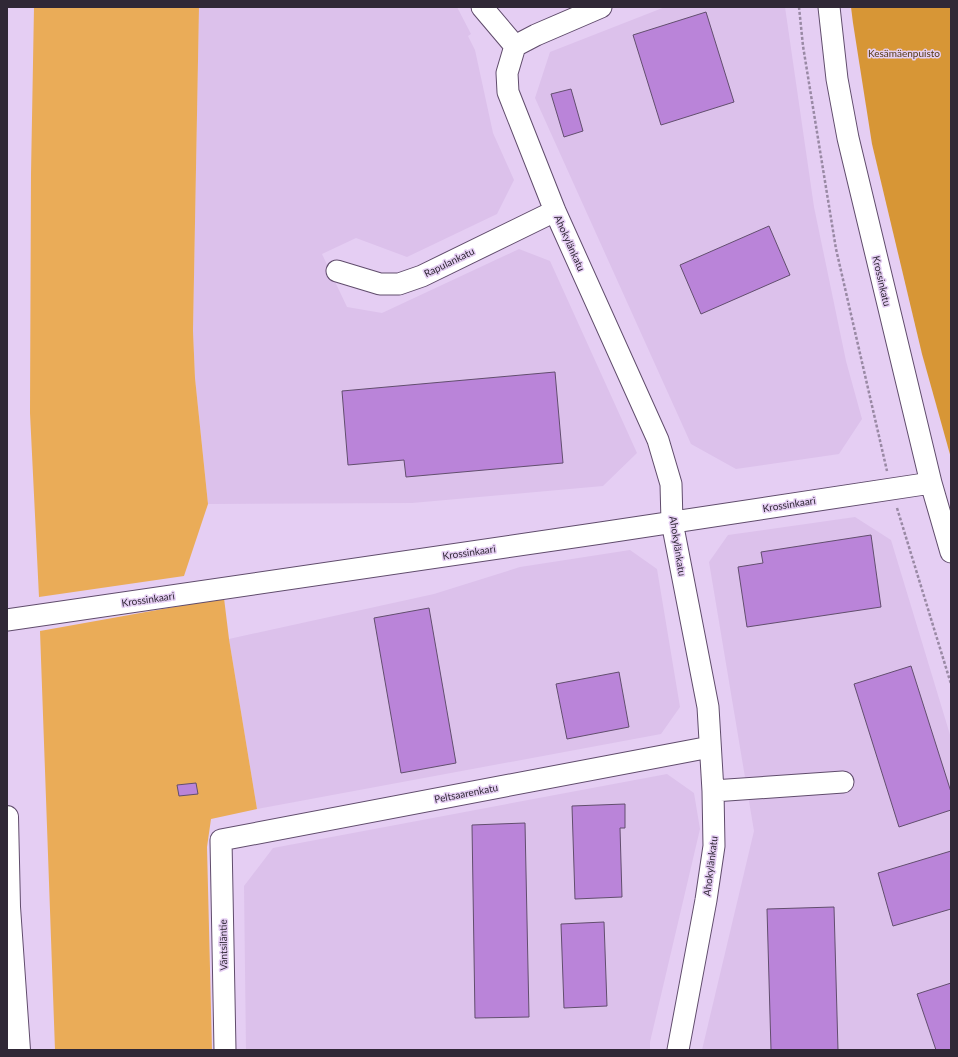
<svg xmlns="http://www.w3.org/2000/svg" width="958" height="1057" font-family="Lato,sans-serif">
  <rect width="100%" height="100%" fill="#e5cef3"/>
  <path fill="#dcc1eb" d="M199,7H457L471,34L468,36L475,50L493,133L514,180L497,214L407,257L356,238L322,254L347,307L382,313L519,249L550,261L637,453L603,486L412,503L208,504L195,378L193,331Z
    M665,7H785L814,207L846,361L862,419L839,454L736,469L691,444L535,98L550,52Z
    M855,517L891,540L951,738V1050H702L754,831L709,562L728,535Z
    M630,550L657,569L680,707L661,734L257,809L229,639L434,594L520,567Z
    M667,774L694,793L700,829L650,1042V1050H246L244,886L273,848Z"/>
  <path fill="#eaac58" d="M34,7H199L193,331L195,378L208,504L184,576L39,597L30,413L31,174Z
    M224,598L229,639L257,809L211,819L207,847L212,1050H55L40,631Z"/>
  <path fill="#d79636" d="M851,7H951V458L922,354L872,144L853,23Z"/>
  <path fill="#ba84d9" stroke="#624e6e" d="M706,12L734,102L661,125L633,35Z
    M571,89L583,131L564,137L551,94Z
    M769,226L790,275L701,314L680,265Z
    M555,372L563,463L406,477L404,460L348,465L342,391Z
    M871,535L881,607L747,627L738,567L763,563L761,552Z
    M429,608L456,763L401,773L374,618Z
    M911,666L951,792V810L899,827L854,684Z
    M619,672L629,727L567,739L556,684Z
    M196,783L198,794L179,796L177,785Z
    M625,804V828H620L622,897L575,899L572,806Z
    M525,823L529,1017L475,1018L472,825Z
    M951,851V909L893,926L878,873Z
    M834,907L838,1050H771L767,909Z
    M604,922L607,1006L564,1008L561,924Z
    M951,983V1050H936L917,994Z"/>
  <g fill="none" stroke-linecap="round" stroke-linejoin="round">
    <g stroke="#604c6c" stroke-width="23">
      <path id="minor" d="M482,7L515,46L507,73L508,92L555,211L658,440L671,484L672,522L708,707L713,791L714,846L706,900L678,1050
        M829,7L837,79L848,138L931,483L951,552
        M515,46L536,35L601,7
        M337,271L380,284H399L422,276L555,211
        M7,620L601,533L931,483
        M713,791L843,782
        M225,1050L221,840L710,747"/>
    </g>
    <g stroke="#604c6c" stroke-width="24">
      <path id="highway" d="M7,817L9,907L19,1050"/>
    </g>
    <path stroke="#9989a4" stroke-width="2.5" stroke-dasharray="3 2" stroke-linecap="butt" d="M799,7L803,46L836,249L887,471
      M897,508L951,684"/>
    <use href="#minor" stroke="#fff" stroke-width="21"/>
    <use href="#highway" stroke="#fff" stroke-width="22"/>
  </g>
  <g text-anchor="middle" stroke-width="3" stroke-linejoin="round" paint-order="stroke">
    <g font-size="10" fill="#553a14" stroke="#e5cef3">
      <text x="904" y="57">Kesämäenpuisto</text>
    </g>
    <g font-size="10" fill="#302836" stroke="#e5cef3">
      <text transform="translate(570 243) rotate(66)" y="4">Ahokylänkatu</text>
      <text transform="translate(449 262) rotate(-26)" y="4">Rapulankatu</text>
      <text transform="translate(882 281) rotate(77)" y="4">Krossinkatu</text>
      <text transform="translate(789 504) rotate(-9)" y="4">Krossinkaari</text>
      <text transform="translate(678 546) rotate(81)" y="4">Ahokylänkatu</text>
      <text transform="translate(469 552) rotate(-8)" y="4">Krossinkaari</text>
      <text transform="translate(148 599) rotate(-8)" y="4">Krossinkaari</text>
      <text transform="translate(466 793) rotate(-11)" y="4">Peltsaarenkatu</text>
      <text transform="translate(710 866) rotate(-83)" y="4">Ahokylänkatu</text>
      <text transform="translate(223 945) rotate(-91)" y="4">Väntsiläntie</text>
    </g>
  </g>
  <rect width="958" height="1057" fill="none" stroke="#302836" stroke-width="16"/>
</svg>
